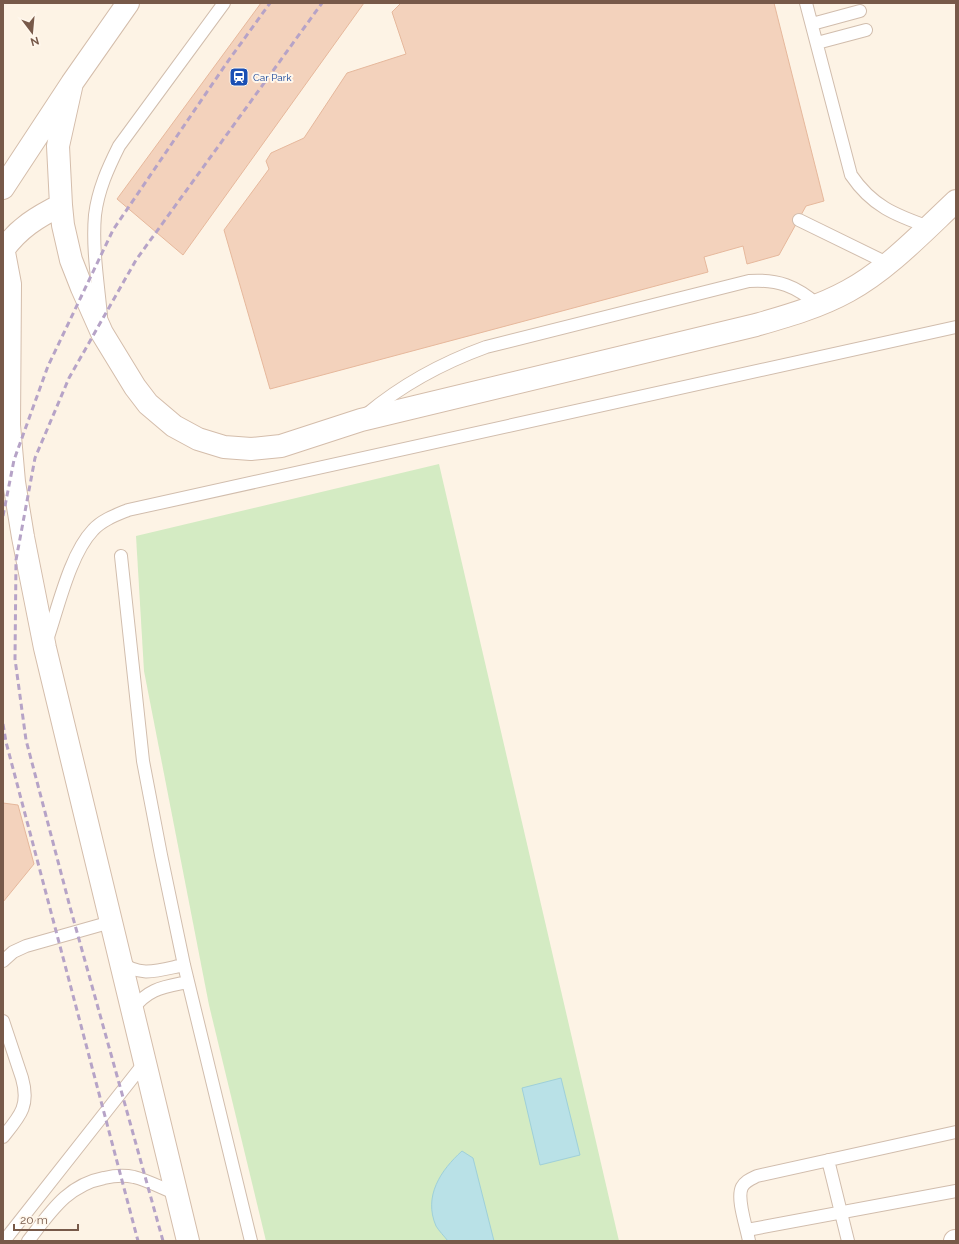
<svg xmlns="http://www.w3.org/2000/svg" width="959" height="1244" font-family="Raleway,sans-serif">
  <rect width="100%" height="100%" fill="#fdf3e5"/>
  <path fill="#d4ebc3" d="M439,464L619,1241H266L209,1005L144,671L136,536Z"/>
  <path fill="#b9e1e7" stroke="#9fd0d9" d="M561,1078L580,1155L540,1165L522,1088Z
    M462,1151L473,1158L494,1241H448C444,1236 439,1231 436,1226C423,1196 441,1170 462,1151Z"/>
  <path fill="#f3d2bc" stroke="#e6b89c" d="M261,3H364L183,255L117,199Z
    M401,3H774L824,201L806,206L779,255L747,264L743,246L704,257L708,272L270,389L224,230L269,169L266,161L271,153L304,138L347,73L406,54L392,12Z
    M3,803L18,805L34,864L3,902Z"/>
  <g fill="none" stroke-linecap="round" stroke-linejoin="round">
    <g stroke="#d1bdad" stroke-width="14">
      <path id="lane" d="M806,3L851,175C872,206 895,215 929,227
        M812,24L860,11
        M817,43L866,30
        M799,220L887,263
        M101,316C98,283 92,248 95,215C98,190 108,168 119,146L224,3
        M367,414C403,384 442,363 486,347L749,281C778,279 796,286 818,305
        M121,556L143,761L161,855L184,965L251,1241
        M47,640C58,608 70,554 93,530C102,520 116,515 128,510L956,327
        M3,961L13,952L26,946L111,922
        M121,961C138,979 163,969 184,965
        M132,1010C148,988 164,987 188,982
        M3,1021L22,1078C30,1106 20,1116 3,1137
        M828,1160L848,1241
        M747,1230L956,1191
        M4,1241L145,1062
        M28,1241C50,1213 67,1185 104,1178C113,1176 124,1175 134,1177C147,1180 164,1189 177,1194
        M749,1241C747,1228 736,1199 742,1187C745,1181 751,1179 757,1176L956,1132"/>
    </g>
    <g stroke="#d4bdab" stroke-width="24">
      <path id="secondary" d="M72,83L58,146L61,205L63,225L71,260L82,288L102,333L135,387L148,404L174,426L198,439L224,447L251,449L281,446L361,420L756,325C787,316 819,307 848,291C887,270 923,232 956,201
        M3,188L72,83L128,3
        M3,247L10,284L9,425L14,482L23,537L45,648L188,1241
        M3,250C19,228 37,217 61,205
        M955,1241H956"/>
    </g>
    <use href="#lane" stroke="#fff" stroke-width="12"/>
    <use href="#secondary" stroke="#fff" stroke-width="22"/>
    <path stroke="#b6a3c7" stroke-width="3" stroke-dasharray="6 4" stroke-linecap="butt" d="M3,516L14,460L48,366L113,230L226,64L270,3
      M3,724L6,742L138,1241
      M163,1241L70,907L26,740L15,659L16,560L35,458L69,378L136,260L322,3"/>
  </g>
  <defs>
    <g id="station-square" transform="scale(1)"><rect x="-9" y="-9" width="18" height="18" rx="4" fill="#1a4fb4" stroke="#fff7ec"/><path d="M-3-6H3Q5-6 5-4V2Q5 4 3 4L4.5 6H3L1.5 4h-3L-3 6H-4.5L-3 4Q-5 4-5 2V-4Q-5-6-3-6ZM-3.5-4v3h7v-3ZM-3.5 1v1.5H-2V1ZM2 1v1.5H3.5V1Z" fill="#fff"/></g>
  </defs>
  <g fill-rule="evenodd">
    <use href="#station-square" x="239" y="77"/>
  </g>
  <g text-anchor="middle" stroke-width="4" stroke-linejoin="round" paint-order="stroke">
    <g font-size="10" fill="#164399" stroke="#fff7ec" text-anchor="start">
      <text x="253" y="81">Car Park</text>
    </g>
  </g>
  <rect width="959" height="1244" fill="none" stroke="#775949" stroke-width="8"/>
  <g transform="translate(32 32) rotate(164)" stroke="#fff7ec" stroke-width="3" paint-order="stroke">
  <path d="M0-3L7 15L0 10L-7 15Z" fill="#775949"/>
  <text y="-6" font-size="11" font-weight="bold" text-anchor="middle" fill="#775949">N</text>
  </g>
  <path d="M14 1224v6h64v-6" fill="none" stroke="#775949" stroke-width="2"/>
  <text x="20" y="1224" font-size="12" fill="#775949" stroke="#fff7ec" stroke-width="3" paint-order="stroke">20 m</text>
</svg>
